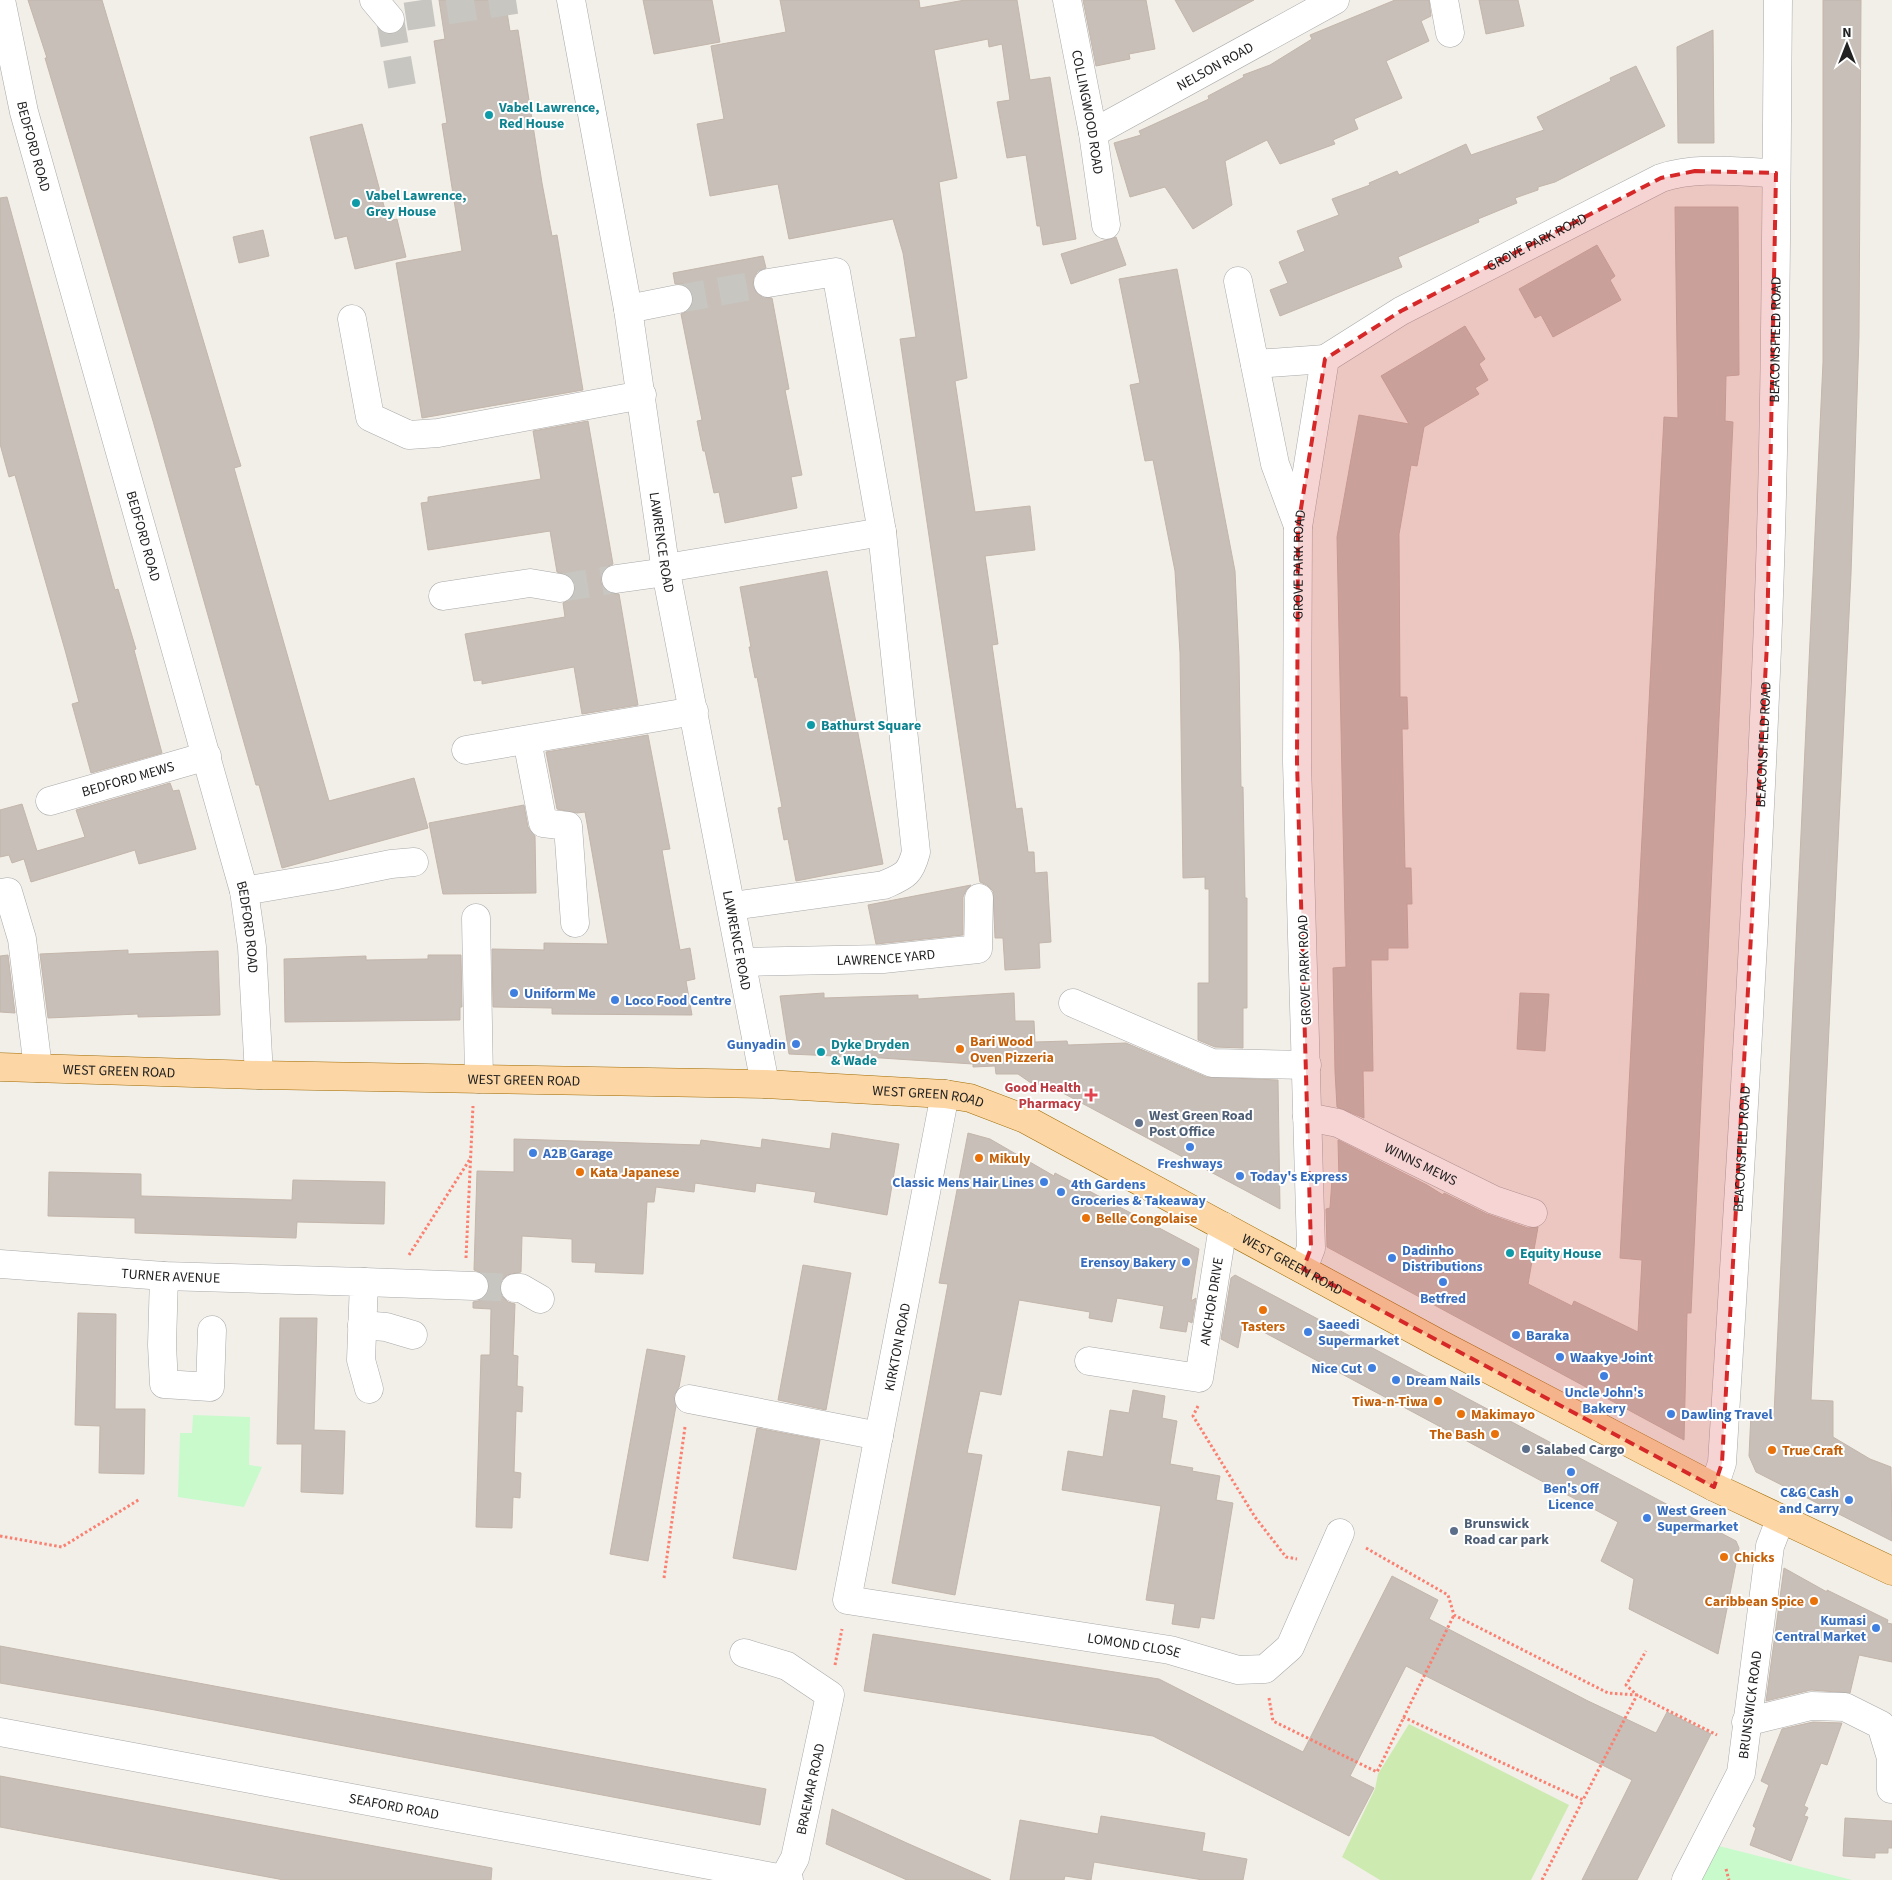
<svg xmlns="http://www.w3.org/2000/svg" width="1892" height="1880" font-family="'Source Sans 3',sans-serif">
  <rect width="100%" height="100%" fill="#f2efe9"/>
  <path fill="#cdebb0" d="M1409,1724L1569,1805L1531,1880H1380L1342,1857L1375,1789L1378,1774Z"/>
  <path fill="#c8facc" d="M193,1415L250,1417L249,1465L262,1467L244,1507L178,1497L180,1433H192Z
    M1719,1846L1852,1880H1702Z"/>
  <path fill="#c7bfb8" stroke="#c4b6ab" d="M28,0H102L235,447L241,466L234,468L329,801L414,778L428,828L282,868L259,785H256L153,421L45,58H47Z
    M439,0H497L499,14L507,12L510,31L518,30L542,183L552,236L557,235L583,390L422,418L396,263L462,251L442,124L447,123L434,41L445,39Z
    M643,0H712L720,42L654,54Z
    M780,0H919L920,8L965,0H1017L1030,80L1050,77L1076,239L1043,245L1040,226H1037L1026,155L1007,158L997,102L1010,100L1002,44L989,47L988,39L934,50L957,178L939,182L967,378L955,381L975,512L1030,506L1035,550L985,556L998,644L992,645L1016,809L1022,808L1028,852H1034L1035,873L1047,872L1051,942L1039,943L1040,968L1005,970L1003,938H995L993,891L987,885L980,882L900,339L916,337L903,253L893,219L789,239L778,184L710,196L697,124L724,119L711,46L786,32Z
    M1083,0H1146L1155,49L1129,54L1130,59L1096,66Z
    M1175,0H1254L1193,32Z
    M1395,0H1429L1431,16L1421,21L1429,41L1386,61L1402,98L1354,119L1358,129L1333,140L1335,144L1280,164L1267,140L1225,161L1232,205L1193,229L1165,187L1130,197L1114,143L1141,135L1139,131L1209,99L1208,96L1244,77L1243,75L1270,65L1312,39L1310,35Z
    M1479,0H1518L1524,26L1486,34Z
    M1823,0H1861L1859,337L1851,574L1811,1400L1833,1401V1437L1870,1459L1891,1467L1892,1541L1756,1472L1749,1456L1751,1413L1774,1414L1823,362Z
    M1713,30L1714,143H1678L1677,47Z
    M1636,66L1665,126L1555,182L1538,187V190L1515,198L1517,203L1478,219L1479,222L1398,257L1402,267L1280,316L1270,290L1288,283L1279,262L1305,251L1297,231L1339,215L1332,199L1370,185L1369,183L1397,171L1399,175L1466,144L1471,155L1544,130L1537,117L1611,81L1610,78Z
    M362,124L388,221L397,219L406,257L355,269L347,236L335,239L310,137Z
    M7,197L115,590L118,589L136,649L134,650L162,753L91,773L72,704L79,702L65,650L15,475L9,477L0,444V198Z
    M1675,207H1738L1739,375L1726,376L1725,421L1733,422L1691,1313H1687L1684,1440L1327,1247L1326,1209L1330,1208L1332,1179L1339,1180L1338,1140L1427,1185L1443,1195L1444,1193L1487,1214L1528,1228L1538,1227L1528,1284L1572,1306L1574,1301L1638,1332L1642,1260L1620,1258L1664,417L1678,418Z
    M263,230L269,256L239,263L233,237Z
    M1116,237L1126,265L1071,284L1061,254Z
    M1597,245L1615,276L1610,280L1621,300L1553,337L1541,315L1535,318L1519,289Z
    M763,256L766,268L758,271L754,277L753,285L756,292L762,297L772,298L789,389L785,390L802,475L791,477L797,508L725,523L719,492L714,493L705,451H703L697,421L702,420L681,314L688,311L693,304V295L690,289L683,284H675L673,273Z
    M1177,269L1235,571L1239,658L1241,787H1243L1245,898H1247V1008H1243V1048L1215,1047L1198,1040V983H1209V889H1205V877L1183,878L1180,653L1175,571L1153,460L1145,461L1130,385L1140,383L1119,279Z
    M1465,326L1485,359L1479,364L1488,380L1475,388L1479,394L1424,427L1417,466L1411,465L1399,534L1400,697H1407L1408,729H1402L1405,868H1411L1412,904H1407L1408,948H1388V960H1371L1373,1071H1363L1364,1118L1337,1107L1335,1071L1333,968L1346,967L1337,537L1359,415L1409,424L1381,376Z
    M588,421L613,564L606,567L602,573L601,582L604,589L610,593L619,594L638,705L582,714L574,667L482,684V680L474,681L465,634L565,617L563,603L572,598L575,591V583L570,576L557,572L550,531L428,550L421,503L428,502V497L541,479L533,431Z
    M827,571L883,864L796,881L788,839L784,840L778,808L782,807L757,677L755,678L749,647H751L740,587Z
    M648,735L670,849L662,850L680,950L690,948L695,979L686,981L692,1015L552,1014V1008L493,1007L492,949L544,950V943L608,944L585,812L577,813L557,809L546,752Z
    M170,783L173,791L179,790L196,849L139,864L135,850L31,882L24,859L12,863L9,855L0,857V810L22,804L37,851L85,837L76,810Z
    M524,805L528,827L535,836L536,893L443,894L429,823Z
    M971,885L966,890L963,897V935L876,944L868,905Z
    M128,950V954L218,951L220,1015L138,1017V1014L48,1018L40,954Z
    M8,955L15,1013L0,1012V956Z
    M428,955H461L462,1007H460V1020L285,1022L284,959L366,956V960L428,959Z
    M824,993V998L918,995V999L1014,993L1015,1021H1034L1035,1042L1067,1041L1068,1045L1126,1043L1206,1077L1278,1080L1280,1209L1061,1092H1053L1036,1083H1031L1018,1074H996L995,1066L973,1067V1064L881,1058L789,1054L780,996Z
    M1520,993L1549,994L1545,1051L1517,1049Z
    M832,1133L899,1144L887,1215L814,1202L816,1192L756,1183L755,1192L695,1183L694,1192L656,1187L654,1202H647L643,1274L595,1272L596,1263L572,1262V1239L522,1236L521,1272L507,1275L501,1281L499,1288L502,1296L508,1302L515,1304L513,1355L518,1356L517,1386L523,1387L522,1412L516,1411L514,1472L521,1473L520,1498L513,1497L512,1528L476,1527L481,1355H490L491,1309L473,1308V1302L482,1300L487,1295L490,1287L488,1278L482,1273L474,1270L477,1171L514,1172V1139L700,1145L701,1140L761,1148L762,1139L830,1149Z
    M968,1133L990,1139L1054,1176L1055,1173L1199,1249L1191,1301L1196,1298L1192,1323L1188,1321L1186,1332L1160,1328L1164,1306L1117,1298L1112,1322L1089,1318L1090,1312L1019,1300L1001,1395L980,1391L967,1453L982,1455L955,1595L892,1583L948,1284L939,1283Z
    M49,1172L141,1174V1196L292,1200L293,1180L385,1182L384,1224L297,1222L296,1238L135,1233V1218L48,1216Z
    M803,1265L851,1273L826,1410L778,1400Z
    M1235,1275L1736,1541L1739,1548L1718,1654L1629,1609L1634,1579L1601,1561L1618,1522L1243,1321L1238,1348L1221,1339L1231,1278Z
    M78,1313L116,1314L115,1409H145L144,1474L99,1473L100,1426L75,1425Z
    M280,1318H317L314,1430L345,1431L343,1494L301,1492L302,1444H277Z
    M647,1349L685,1356L679,1387L674,1396L676,1406L648,1561L610,1554Z
    M1133,1390L1165,1396L1162,1418L1177,1421L1170,1464L1193,1468L1192,1471L1220,1476L1216,1500L1233,1503L1214,1619L1201,1617L1199,1628L1172,1624L1175,1604L1146,1600L1161,1506L1062,1490L1068,1451L1103,1457L1110,1410L1129,1413Z
    M757,1428L820,1440L796,1570L733,1558Z
    M1784,1568L1827,1592V1590L1888,1620L1887,1623L1892,1624V1662L1859,1655L1850,1693L1811,1690L1766,1701Z
    M1392,1576L1438,1600L1429,1619L1588,1701L1656,1733L1667,1712L1711,1734L1637,1880H1582L1632,1780L1406,1666L1350,1776L1374,1788L1349,1836L1153,1736L864,1691L873,1634L1159,1679L1303,1752Z
    M0,1646L766,1789L760,1825L155,1710L0,1683Z
    M1813,1722L1842,1723L1827,1765L1821,1763L1804,1806L1808,1808L1804,1816L1808,1817L1791,1861L1750,1845L1756,1828L1753,1826L1769,1785L1761,1781L1782,1729Z
    M0,1776L492,1868L491,1880H284L0,1827Z
    M832,1809L909,1844L991,1880H907L826,1844Z
    M1101,1816L1205,1833L1202,1851L1247,1859L1243,1880H1203L1094,1862L1091,1880L1065,1876L1064,1880H1010L1020,1820L1098,1834Z
    M1845,1818L1892,1821V1848H1888V1853H1875V1858L1843,1856Z"/>
  <g fill="none" stroke-linecap="round" stroke-linejoin="round">
    <path stroke="#c8c6c1" stroke-width="28" stroke-dasharray="28 14" stroke-linecap="butt" d="M402,86L390,19L516,0
      M678,299L768,283
      M560,588L616,579
      M474,1286L515,1288"/>
    <g stroke="#a9a9a9" stroke-width="29">
      <g id="minor">
        <path id="s1" d="M1,0L24,112L244,891L252,947L259,1075"/>
        <path d="M374,0L390,19"/>
        <path id="s2" d="M571,0L628,309L666,572L765,1084"/>
        <path id="s3" d="M1067,0L1093,133L1106,225"/>
        <path d="M1444,0L1450,33"/>
        <path id="s4" d="M1093,133L1335,0"/>
        <path d="M1238,281L1275,464L1298,526"/>
        <path d="M628,309L678,299"/>
        <path d="M352,319L370,417L409,435L438,433L642,395"/>
        <path d="M1255,364L1325,359"/>
        <path d="M666,568L882,532L836,272L768,283"/>
        <path d="M616,579L666,572"/>
        <path d="M443,596L530,583L560,588"/>
        <path d="M527,740L543,823L568,826L575,923"/>
        <path d="M466,750L694,711"/>
        <path id="s5" d="M50,801L207,756"/>
        <path d="M244,891L332,876L391,864L414,862"/>
        <path d="M0,893L8,892L22,939L38,1068"/>
        <path d="M732,906L884,885C904,876 910,875 916,852L882,532"/>
        <path d="M476,918L479,1079"/>
        <path id="s6" d="M742,962L883,959L978,949L979,898"/>
        <path d="M1073,1003L1212,1063L1307,1065"/>
        <path id="s7" d="M945,1094L847,1600L1170,1650L1238,1670L1265,1669L1290,1647L1340,1533"/>
        <path id="s8" d="M1307,1117L1338,1123L1494,1200L1533,1213"/>
        <path id="s9" d="M0,1264L164,1276L364,1282L361,1360L369,1389"/>
        <path id="s10" d="M1303,1269L1311,1248L1297,762L1298,527L1325,359L1401,311L1661,178C1697,166 1739,172 1776,173"/>
        <path d="M164,1276L162,1345L164,1384L210,1387L212,1330"/>
        <path d="M364,1282L474,1286"/>
        <path d="M515,1288H521L540,1299"/>
        <path d="M362,1325L386,1327L413,1335"/>
        <path id="s11" d="M1089,1361L1199,1378L1223,1226"/>
        <path d="M689,1399L879,1436"/>
        <path id="s12" d="M1714,1487L1722,1463C1739,1192 1756,920 1767,648C1776,432 1776,216 1778,0"/>
        <path d="M744,1653L787,1666L830,1695L795,1858L783,1880"/>
        <path d="M1746,1722L1811,1706L1845,1707L1881,1725L1891,1758V1789"/>
        <path id="s13" d="M0,1732L789,1880"/>
        <path id="s14" d="M1686,1880L1741,1773L1770,1546L1780,1520"/>
      </g>
    </g>
    <g stroke="#a06b00" stroke-width="29">
      <g id="major">
        <path id="s15" d="M0,1067L259,1075L765,1084L945,1094L970,1098L1025,1119L1440,1344L1714,1487L1892,1571"/>
      </g>
    </g>
    <path stroke="#fa8072" stroke-width="3" stroke-dasharray="2.5 2.5" stroke-linecap="butt" d="M409,1255L470,1159
      M466,1258L473,1106
      M1198,1406L1193,1416L1255,1517L1286,1557L1297,1559
      M0,1536L62,1547L140,1499
      M1366,1548L1448,1595L1454,1615L1608,1693L1637,1695L1717,1735
      M664,1578L685,1427
      M835,1665L842,1629
      M1269,1698L1273,1721L1377,1772L1454,1615
      M1403,1717L1583,1800L1637,1695L1626,1685L1646,1651
      M1726,1869L1729,1880
      M1542,1880L1583,1800"/>
    <use href="#minor" stroke="#fff" stroke-width="28"/>
    <use href="#major" stroke="#fcd6a4" stroke-width="28"/>
  </g>
  <path fill="#d62828" fill-opacity="0.2" stroke="#d62828" stroke-width="4" stroke-dasharray="10 6" stroke-linejoin="round" d="M1695,171L1776,173L1767,644L1722,1463L1714,1487L1303,1269L1311,1248L1297,762L1298,527L1325,359L1401,311L1661,178Z"/>
  <g fill="#0f9aa8" stroke="#fff" stroke-width="2">
    <circle cx="489" cy="115" r="5"/>
    <circle cx="356" cy="203" r="5"/>
    <circle cx="811" cy="725" r="5"/>
    <circle cx="821" cy="1052" r="5"/>
    <circle cx="1510" cy="1253" r="5"/>
  </g>
  <g fill="#3f7fe0" stroke="#fff" stroke-width="2">
    <circle cx="514" cy="993" r="5"/>
    <circle cx="615" cy="1000" r="5"/>
    <circle cx="796" cy="1044" r="5"/>
    <circle cx="1190" cy="1147" r="5"/>
    <circle cx="533" cy="1153" r="5"/>
    <circle cx="1240" cy="1176" r="5"/>
    <circle cx="1044" cy="1182" r="5"/>
    <circle cx="1061" cy="1192" r="5"/>
    <circle cx="1392" cy="1258" r="5"/>
    <circle cx="1186" cy="1262" r="5"/>
    <circle cx="1443" cy="1282" r="5"/>
    <circle cx="1308" cy="1332" r="5"/>
    <circle cx="1516" cy="1335" r="5"/>
    <circle cx="1560" cy="1357" r="5"/>
    <circle cx="1372" cy="1368" r="5"/>
    <circle cx="1604" cy="1376" r="5"/>
    <circle cx="1396" cy="1380" r="5"/>
    <circle cx="1671" cy="1414" r="5"/>
    <circle cx="1571" cy="1472" r="5"/>
    <circle cx="1849" cy="1500" r="5"/>
    <circle cx="1647" cy="1518" r="5"/>
    <circle cx="1876" cy="1628" r="5"/>
  </g>
  <g fill="#e8710a" stroke="#fff" stroke-width="2">
    <circle cx="960" cy="1049" r="5"/>
    <circle cx="979" cy="1158" r="5"/>
    <circle cx="580" cy="1172" r="5"/>
    <circle cx="1086" cy="1218" r="5"/>
    <circle cx="1263" cy="1310" r="5"/>
    <circle cx="1438" cy="1401" r="5"/>
    <circle cx="1461" cy="1414" r="5"/>
    <circle cx="1495" cy="1434" r="5"/>
    <circle cx="1772" cy="1450" r="5"/>
    <circle cx="1724" cy="1557" r="5"/>
    <circle cx="1814" cy="1601" r="5"/>
  </g>
  <path fill="#e0444e" stroke="#fff" stroke-width="2" d="M1088.5 1087.5h5v5h5v5h-5v5h-5v-5h-5v-5h5z"/>
  <g fill="#5c6f8a" stroke="#fff" stroke-width="2">
    <circle cx="1139" cy="1123" r="5"/>
    <circle cx="1526" cy="1449" r="5"/>
    <circle cx="1454" cy="1531" r="5"/>
  </g>
  <g text-anchor="middle" stroke-width="4" stroke-linejoin="round" paint-order="stroke">
    <g font-size="14" fill="#222" stroke="#fff">
      <text dy="5" stroke="none"><textPath href="#s4" startOffset="139">NELSON ROAD</textPath></text>
      <text dy="5" stroke="none"><textPath href="#s3" startOffset="114">COLLINGWOOD ROAD</textPath></text>
      <text dy="5" stroke="none"><textPath href="#s1" startOffset="150">BEDFORD ROAD</textPath></text>
      <text dy="5" stroke="none"><textPath href="#s10" startOffset="1156">GROVE PARK ROAD</textPath></text>
      <text dy="5" stroke="none"><textPath href="#s12" startOffset="1150">BEACONSFIELD ROAD</textPath></text>
      <text dy="5" stroke="none"><textPath href="#s1" startOffset="555">BEDFORD ROAD</textPath></text>
      <text dy="5" stroke="none"><textPath href="#s2" startOffset="550">LAWRENCE ROAD</textPath></text>
      <text dy="5" stroke="none"><textPath href="#s10" startOffset="706">GROVE PARK ROAD</textPath></text>
      <text dy="5" stroke="none"><textPath href="#s12" startOffset="745">BEACONSFIELD ROAD</textPath></text>
      <text dy="5" stroke="none"><textPath href="#s5" startOffset="81">BEDFORD MEWS</textPath></text>
      <text dy="5" stroke="none"><textPath href="#s1" startOffset="960">BEDFORD ROAD</textPath></text>
      <text dy="5" stroke="none"><textPath href="#s2" startOffset="955">LAWRENCE ROAD</textPath></text>
      <text dy="5" stroke="none"><textPath href="#s6" startOffset="144">LAWRENCE YARD</textPath></text>
      <text transform="translate(1304 970) rotate(-92)" y="5">GROVE PARK ROAD</text>
      <text dy="5" stroke="none"><textPath href="#s15" startOffset="119">WEST GREEN ROAD</textPath></text>
      <text dy="5" stroke="none"><textPath href="#s15" startOffset="524">WEST GREEN ROAD</textPath></text>
      <text dy="5" stroke="none"><textPath href="#s15" startOffset="929">WEST GREEN ROAD</textPath></text>
      <text dy="5" stroke="none"><textPath href="#s12" startOffset="340">BEACONSFIELD ROAD</textPath></text>
      <text dy="5" stroke="none"><textPath href="#s8" startOffset="124">WINNS MEWS</textPath></text>
      <text dy="5" stroke="none"><textPath href="#s15" startOffset="1334">WEST GREEN ROAD</textPath></text>
      <text dy="5" stroke="none"><textPath href="#s9" startOffset="171">TURNER AVENUE</textPath></text>
      <text dy="5" stroke="none"><textPath href="#s11" startOffset="189">ANCHOR DRIVE</textPath></text>
      <text transform="translate(897 1347) rotate(-79)" y="5">KIRKTON ROAD</text>
      <text dy="5" stroke="none"><textPath href="#s7" startOffset="806">LOMOND CLOSE</textPath></text>
      <text dy="5" stroke="none"><textPath href="#s14" startOffset="189">BRUNSWICK ROAD</textPath></text>
      <text transform="translate(810 1789) rotate(-78)" y="5">BRAEMAR ROAD</text>
      <text dy="5" stroke="none"><textPath href="#s13" startOffset="401">SEAFORD ROAD</textPath></text>
    </g>
    <g font-size="14" font-weight="bold" fill="#0d838f" stroke="#fff" text-anchor="start">
      <text x="499" y="112">Vabel Lawrence,<tspan x="499" dy="16">Red House</tspan></text>
      <text x="366" y="200">Vabel Lawrence,<tspan x="366" dy="16">Grey House</tspan></text>
      <text x="821" y="730">Bathurst Square</text>
      <text x="831" y="1049">Dyke Dryden<tspan x="831" dy="16">&amp; Wade</tspan></text>
      <text x="1520" y="1258">Equity House</text>
    </g>
    <g font-size="14" font-weight="bold" fill="#366cbe" stroke="#fff" text-anchor="start">
      <text x="524" y="998">Uniform Me</text>
      <text x="625" y="1005">Loco Food Centre</text>
      <text x="786" y="1049" text-anchor="end">Gunyadin</text>
      <text x="543" y="1158">A2B Garage</text>
      <text x="1190" y="1168" text-anchor="middle">Freshways</text>
      <text x="1250" y="1181">Today's Express</text>
      <text x="1034" y="1187" text-anchor="end">Classic Mens Hair Lines</text>
      <text x="1071" y="1189">4th Gardens<tspan x="1071" dy="16">Groceries &amp; Takeaway</tspan></text>
      <text x="1402" y="1255">Dadinho<tspan x="1402" dy="16">Distributions</tspan></text>
      <text x="1176" y="1267" text-anchor="end">Erensoy Bakery</text>
      <text x="1443" y="1303" text-anchor="middle">Betfred</text>
      <text x="1318" y="1329">Saeedi<tspan x="1318" dy="16">Supermarket</tspan></text>
      <text x="1526" y="1340">Baraka</text>
      <text x="1570" y="1362">Waakye Joint</text>
      <text x="1362" y="1373" text-anchor="end">Nice Cut</text>
      <text x="1406" y="1385">Dream Nails</text>
      <text x="1604" y="1397" text-anchor="middle">Uncle John's<tspan x="1604" dy="16">Bakery</tspan></text>
      <text x="1681" y="1419">Dawling Travel</text>
      <text x="1571" y="1493" text-anchor="middle">Ben's Off<tspan x="1571" dy="16">Licence</tspan></text>
      <text x="1839" y="1497" text-anchor="end">C&amp;G Cash<tspan x="1839" dy="16">and Carry</tspan></text>
      <text x="1657" y="1515">West Green<tspan x="1657" dy="16">Supermarket</tspan></text>
      <text x="1866" y="1625" text-anchor="end">Kumasi<tspan x="1866" dy="16">Central Market</tspan></text>
    </g>
    <g font-size="14" font-weight="bold" fill="#c56008" stroke="#fff" text-anchor="start">
      <text x="970" y="1046">Bari Wood<tspan x="970" dy="16">Oven Pizzeria</tspan></text>
      <text x="989" y="1163">Mikuly</text>
      <text x="590" y="1177">Kata Japanese</text>
      <text x="1096" y="1223">Belle Congolaise</text>
      <text x="1263" y="1331" text-anchor="middle">Tasters</text>
      <text x="1428" y="1406" text-anchor="end">Tiwa-n-Tiwa</text>
      <text x="1471" y="1419">Makimayo</text>
      <text x="1485" y="1439" text-anchor="end">The Bash</text>
      <text x="1782" y="1455">True Craft</text>
      <text x="1734" y="1562">Chicks</text>
      <text x="1804" y="1606" text-anchor="end">Caribbean Spice</text>
    </g>
    <g font-size="14" font-weight="bold" fill="#be3a42" stroke="#fff" text-anchor="end">
      <text x="1081" y="1092">Good Health<tspan x="1081" dy="16">Pharmacy</tspan></text>
    </g>
    <g font-size="14" font-weight="bold" fill="#4e5e75" stroke="#fff" text-anchor="start">
      <text x="1149" y="1120">West Green Road<tspan x="1149" dy="16">Post Office</tspan></text>
      <text x="1536" y="1454">Salabed Cargo</text>
      <text x="1464" y="1528">Brunswick<tspan x="1464" dy="16">Road car park</tspan></text>
    </g>
  </g>
  <g transform="translate(1847 45)" stroke="#ffffff" stroke-width="4" paint-order="stroke">
  <path d="M0-4L9 19L0 12L-9 19Z" fill="#222222"/>
  <text y="-8" font-size="14" font-weight="bold" text-anchor="middle" fill="#222222">N</text>
  </g>
</svg>
